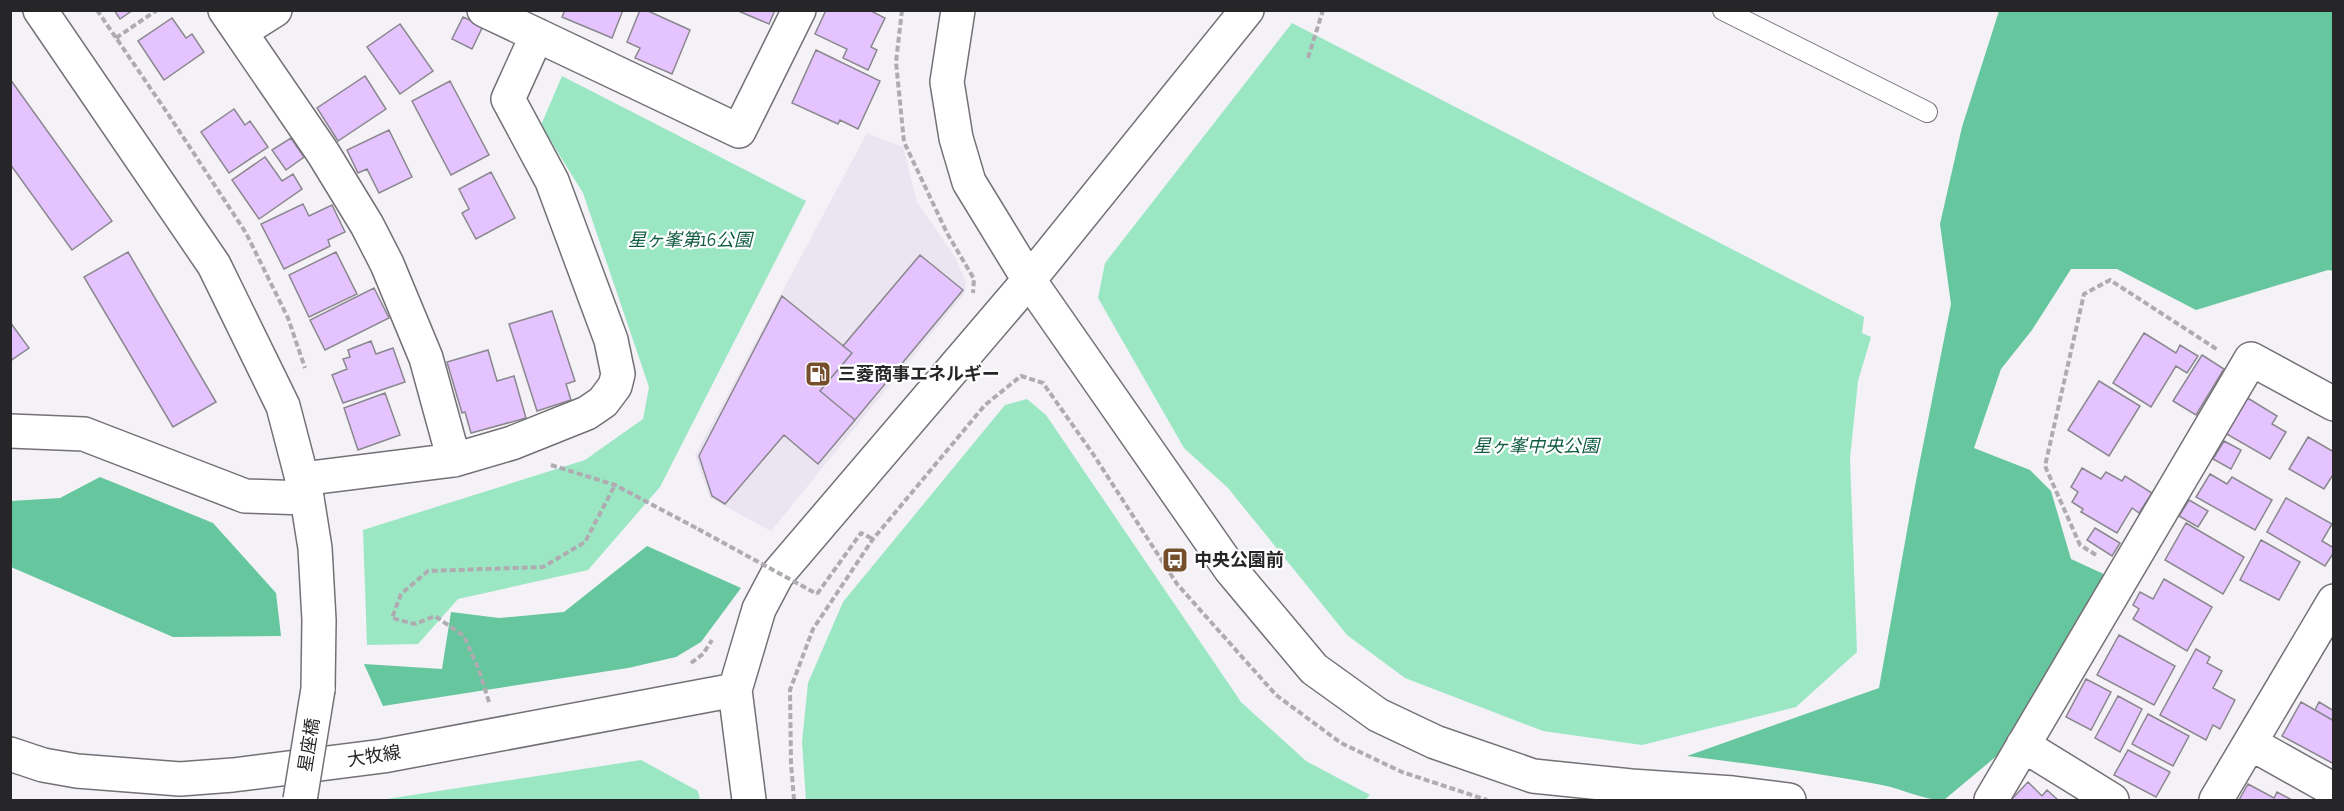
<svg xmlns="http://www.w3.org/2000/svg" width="2344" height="811" font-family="'Zilla Slab','Noto Sans JP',serif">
  <rect width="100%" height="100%" fill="#f4f1f7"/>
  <path fill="#ebe4f1" d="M867,133L903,147L917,202L955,257L966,282L964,294L771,531L710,498L695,455Z"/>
  <path fill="#9be7c4" d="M1292,23L1864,317L1862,333L1871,337L1858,381L1850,458L1857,652L1796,707L1642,745L1543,731L1405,678L1347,635L1228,488L1184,448L1098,298L1105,263Z
    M562,76L806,201L660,487L588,570L458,599L418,644L367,645L363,530L585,460L643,419L649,387L583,193L541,125Z
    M1027,399L1046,415L1241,702L1306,761L1370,795L1365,800H806L802,742L808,683L843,602L1005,405Z
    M641,760L698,791L700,800H380Z"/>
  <path fill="#66c69d" d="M1999,11H2333V271L2328,270L2196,310L2117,269H2071L2032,330L2001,369L1974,448L2030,470L2051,491L2071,559L2108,576L1999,754L1944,800C1922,800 1903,789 1882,785C1817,773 1752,764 1687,756L1879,688L1915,486L1951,304L1940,224L1962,127Z
    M100,477L213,523L276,593L281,636L173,637L11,567V501L60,498Z
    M647,546L741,588L701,642L676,657L628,668L383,706L364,664L442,669L451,612L499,618L564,612Z"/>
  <path fill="#e4c3ff" stroke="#8a878d" stroke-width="1.5" d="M114,10H133L120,19Z
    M565,10H623L612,38L562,17Z
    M640,10H646L690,30L672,74L635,58L640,48L627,42Z
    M736,10H775L769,24Z
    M826,10H869L885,18L871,47L877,50L868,70L843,58L847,49L815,34Z
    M463,17L483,26L472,49L452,39Z
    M172,18L186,38L192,34L204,52L164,80L138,41Z
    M400,24L433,71L400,94L367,47Z
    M816,50L880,81L858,129L840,120L838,124L792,103Z
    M365,76L386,109L338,141L317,108Z
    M10,79L112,221L72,250L10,164Z
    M450,81L489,155L451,175L412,101Z
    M234,109L245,125L250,121L268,147L229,173L201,132Z
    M389,130L412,177L379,193L367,169L358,173L347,150Z
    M291,138L304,157L286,170L272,150Z
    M265,157L282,181L293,174L302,189L259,219L232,180Z
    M491,172L515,218L476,239L462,213L469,209L459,189Z
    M303,204L309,216L332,205L345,232L328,240L330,246L284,269L261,224Z
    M128,252L216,402L173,427L84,277Z
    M336,252L357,294L309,317L289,275Z
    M920,255L963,290L855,420L820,391L852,353L843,346Z
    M374,288L389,318L325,350L310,320Z
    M782,296L852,353L820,391L855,420L818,464L784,435L725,504L712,496L699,456Z
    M552,311L575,381L566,384L571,400L537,411L509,324Z
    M10,322L29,348L10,361Z
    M2144,333L2176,353L2180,345L2198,356L2187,373L2176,366L2151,407L2113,383Z
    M371,341L376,354L393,348L405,382L343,403L332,375L347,369L343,359L350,357L348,350Z
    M488,350L497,381L514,376L526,418L471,433L465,412L462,413L447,362Z
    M2202,355L2224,369L2196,415L2173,401Z
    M2099,381L2140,406L2109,456L2068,430Z
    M385,393L400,435L358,450L344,408Z
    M2246,397L2277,416L2272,424L2286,432L2270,459L2225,433Z
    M2308,437L2334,452V473L2324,489L2289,469Z
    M2224,441L2241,450L2231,469L2213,459Z
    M2082,468L2101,479L2106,472L2122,481L2125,476L2152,493L2139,513L2132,508L2117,533L2081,512L2083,509L2072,502L2078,492L2071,487Z
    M2210,474L2227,484L2232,477L2272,500L2255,530L2196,497Z
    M2286,498L2332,524L2322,541L2334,548V552L2325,566L2267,532Z
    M2189,500L2208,511L2198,527L2179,516Z
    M2186,523L2244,557L2223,594L2165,560Z
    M2095,528L2120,543L2112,556L2087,540Z
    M2261,540L2300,562L2279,600L2240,580Z
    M2164,579L2212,607L2187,651L2133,619L2139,609L2133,605L2140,592L2153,599Z
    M2119,635L2175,666L2154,705L2097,675Z
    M2196,649L2210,657L2207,663L2222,671L2213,688L2235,700L2220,729L2213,725L2206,740L2160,715Z
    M2086,679L2111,692L2091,730L2066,717Z
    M2118,696L2142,709L2120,752L2095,738Z
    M2301,702L2334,721V764L2282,736Z
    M2319,702L2334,711V721L2315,710Z
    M2148,714L2189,736L2173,766L2132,744Z
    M2128,750L2170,772L2156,797L2114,775Z
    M2028,782L2042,796L2047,790L2058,800H2011Z
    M2248,784L2274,798L2277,792L2292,800H2239Z"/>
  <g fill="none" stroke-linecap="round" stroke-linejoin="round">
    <g stroke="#747176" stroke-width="22">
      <path id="service" d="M1723,10L1927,112"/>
    </g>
    <g stroke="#747176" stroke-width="36">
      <path id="minor" d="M225,10L323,153L367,225L387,264L426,358L454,460
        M484,10L739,131L799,10
        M240,32L275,10
        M10,431L84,434L245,496L307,498
        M302,479L454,460L512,443L587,413L603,402L615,386L618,374L611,340L552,181L508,99L537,35
        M2250,743L2334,790
        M2023,745L2112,800
        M1991,800L2251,359L2334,404
        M2216,800L2334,601"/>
    </g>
    <g stroke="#747176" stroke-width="36">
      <path id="tertiary" d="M40,10L214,265L283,406L307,498L315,548L319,620L318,689
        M958,10L947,82L956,138L969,182L1029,280L1231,570L1314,669L1378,715L1435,742L1533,776L1631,786L1733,793L1789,800
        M10,754L43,765L77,771L180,779L233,775L383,756L735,690
        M749,800L735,690L759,609L777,575L1029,280L1247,10"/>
    </g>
    <path stroke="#afacb1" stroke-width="4" stroke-dasharray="6 3" stroke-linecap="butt" d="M97,10L168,114L246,233L288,318L305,368
      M902,10L896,62L904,142L947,233L974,279L973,293
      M116,38L157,10
      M1308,58L1323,10
      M551,465L615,485L698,529
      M2096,555L2080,545L2045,466L2084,294L2110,280L2218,350
      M817,594L861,533L873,539
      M691,663L703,654L712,640
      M489,702L479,670L464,636L435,616L415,624L392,618L401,594L428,571L543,567L585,542L615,485
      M794,800L791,763L790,690L813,629L873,539L985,405L1021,376L1043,383L1093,454L1177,584L1276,695L1341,743L1402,772L1487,800"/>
    <use href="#service" stroke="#fff" stroke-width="20"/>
    <use href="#minor" stroke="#fff" stroke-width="33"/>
    <use href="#tertiary" stroke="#fff" stroke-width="33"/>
    <g stroke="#747176" stroke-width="36" stroke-linecap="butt">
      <path id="tertiary-bridge" d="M300,800L318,689"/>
    </g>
    <path stroke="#afacb1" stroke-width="4" stroke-dasharray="6 3" stroke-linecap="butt" d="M698,529L817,594"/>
    <use href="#tertiary-bridge" stroke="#fff" stroke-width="33"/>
  </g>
  <defs>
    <g id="fuel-square" transform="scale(1.35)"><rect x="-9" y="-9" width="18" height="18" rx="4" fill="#754e2b" stroke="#fff"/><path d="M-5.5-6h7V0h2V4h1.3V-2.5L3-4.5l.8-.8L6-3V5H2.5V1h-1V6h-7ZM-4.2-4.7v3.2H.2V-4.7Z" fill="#fff"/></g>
    <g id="bus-square" transform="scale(1.35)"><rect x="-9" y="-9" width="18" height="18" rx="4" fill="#754e2b" stroke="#fff"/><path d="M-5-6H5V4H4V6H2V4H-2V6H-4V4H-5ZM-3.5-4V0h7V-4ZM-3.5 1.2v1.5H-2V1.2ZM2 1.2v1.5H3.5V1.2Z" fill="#fff"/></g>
  </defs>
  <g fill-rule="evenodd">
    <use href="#fuel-square" x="818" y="374"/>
    <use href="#bus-square" x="1175" y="560"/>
  </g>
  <g text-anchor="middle" stroke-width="4.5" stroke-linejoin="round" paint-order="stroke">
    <g font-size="18" font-style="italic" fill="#105c41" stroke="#fff">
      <text x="690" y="246">星ヶ峯第16公園</text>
      <text x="1536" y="452">星ヶ峯中央公園</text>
    </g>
    <g font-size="18" font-weight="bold" fill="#262528" stroke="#fff" text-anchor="start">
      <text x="838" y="380">三菱商事エネルギー</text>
      <text x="1194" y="566">中央公園前</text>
    </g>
    <g font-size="18" fill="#262528" stroke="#fff">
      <text transform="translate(309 745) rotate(-81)" y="6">星座橋</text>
      <text transform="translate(374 756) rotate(-9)" y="6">大牧線</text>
    </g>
  </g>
  <rect width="2344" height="811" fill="none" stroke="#262528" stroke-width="24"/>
</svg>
